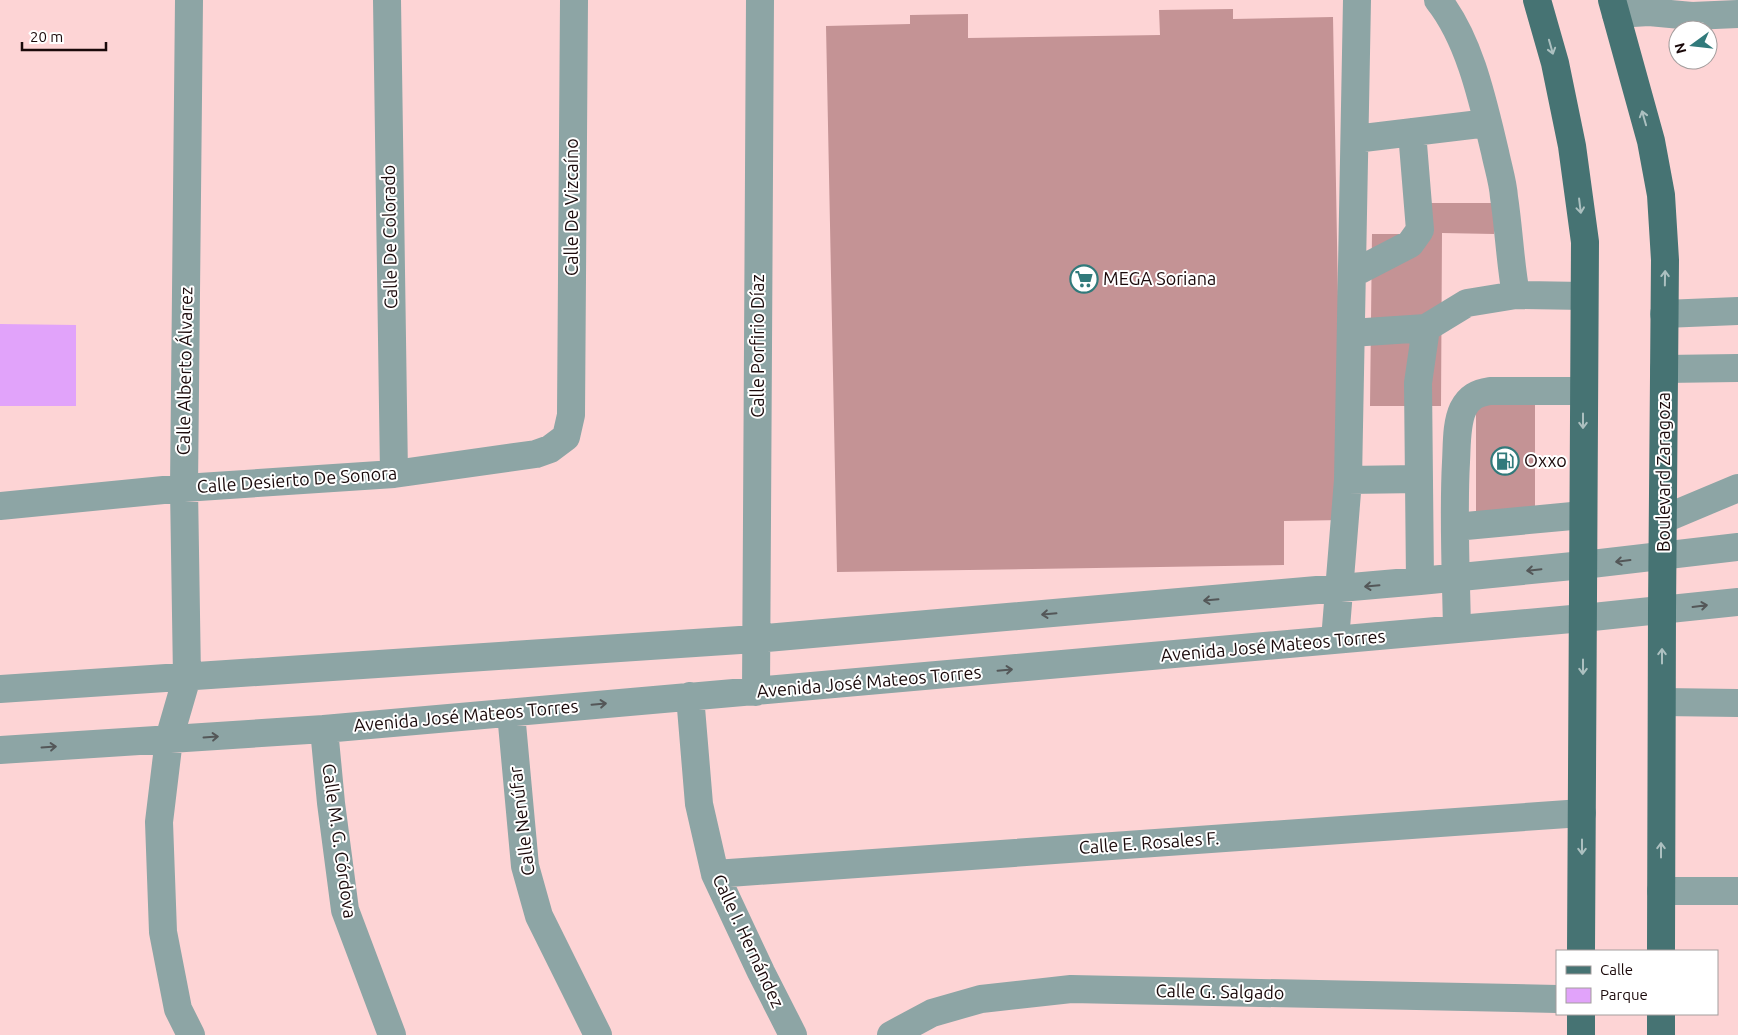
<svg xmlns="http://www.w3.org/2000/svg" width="1738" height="1035" font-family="Ubuntu,sans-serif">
  <rect width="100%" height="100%" fill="#fdd4d5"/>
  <path fill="#e1a3fa" d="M0,324L76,325V406H0Z"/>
  <path fill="#c49395" d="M1233,9V19L1333,17L1342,520L1284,521V565L837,572L826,26L910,24V15L968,14V38L1160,35L1159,10Z
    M1418,203H1494V234L1442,233L1441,406H1370L1372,234H1418Z
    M1476,403H1535V518L1476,519Z"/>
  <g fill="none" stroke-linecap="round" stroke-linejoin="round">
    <path stroke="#8da5a5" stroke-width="28" d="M189,0L184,488L187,677L169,739L159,822L163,932L178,1009L191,1035
      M387,0L394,474
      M1438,0C1470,40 1483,102 1495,152C1498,167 1503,182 1504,197C1509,230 1510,262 1516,295L1584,296
      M1616,14L1649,12L1692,16L1738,14
      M1355,139L1488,123
      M1352,274L1410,244L1420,230L1412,132
      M1664,314L1738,311
      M1351,333L1426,328
      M1664,369L1738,368
      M1348,480L1419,479
      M0,506L184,488L394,474L536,454L550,449L566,437L571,415L574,0
      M1664,519L1738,488
      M1455,527L1583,515
      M1420,581L1418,383L1426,328L1467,303L1516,295
      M1457,629C1456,573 1453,517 1456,462C1457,445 1456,424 1463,409C1469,397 1477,393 1490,391H1584
      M1335,640L1348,480L1357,0
      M0,689L755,639L1420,581L1583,565L1738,547
      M756,692L760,0
      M690,696L699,804L715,874L761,972L793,1035
      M1662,702L1738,703
      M511,713L525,866L539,916L598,1035
      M324,729L331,803L345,910L392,1035
      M0,750L324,729L1583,618L1738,602
      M715,874L1582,813
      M1661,891H1738
      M891,1035L932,1013L981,999L1071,989L1557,999"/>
    <path stroke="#467373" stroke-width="28" d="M1537,0L1555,63L1572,146L1585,242L1581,951
      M1612,0L1651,141L1661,195L1665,260L1662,611L1661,951
      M1581,1035V1014
      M1661,1035V1014"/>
  </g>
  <defs><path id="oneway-shaft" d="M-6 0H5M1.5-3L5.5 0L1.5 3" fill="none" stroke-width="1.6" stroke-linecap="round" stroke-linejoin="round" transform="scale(1.25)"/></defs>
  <g stroke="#acc0c0">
    <use href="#oneway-shaft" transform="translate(1551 47) rotate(74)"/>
    <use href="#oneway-shaft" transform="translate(1644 118) rotate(-106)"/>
    <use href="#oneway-shaft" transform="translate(1580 206) rotate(83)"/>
    <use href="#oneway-shaft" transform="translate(1665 278) rotate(-89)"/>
    <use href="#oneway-shaft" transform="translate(1583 421) rotate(90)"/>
    <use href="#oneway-shaft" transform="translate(1662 656) rotate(-90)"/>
    <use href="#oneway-shaft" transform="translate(1583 667) rotate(90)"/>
    <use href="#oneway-shaft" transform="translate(1582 847) rotate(90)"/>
    <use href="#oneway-shaft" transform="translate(1661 850) rotate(-90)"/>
  </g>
  <g stroke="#545758">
    <use href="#oneway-shaft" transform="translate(1623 561) rotate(173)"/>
    <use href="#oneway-shaft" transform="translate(1534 570) rotate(174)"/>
    <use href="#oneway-shaft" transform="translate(1372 586) rotate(175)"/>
    <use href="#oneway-shaft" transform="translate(1211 600) rotate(175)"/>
    <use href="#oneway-shaft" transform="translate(1700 606) rotate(-7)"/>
    <use href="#oneway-shaft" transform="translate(1049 614) rotate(175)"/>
    <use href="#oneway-shaft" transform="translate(1005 670) rotate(-5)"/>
    <use href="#oneway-shaft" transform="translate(599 704) rotate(-5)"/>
    <use href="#oneway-shaft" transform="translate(211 737) rotate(-4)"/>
    <use href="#oneway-shaft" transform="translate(49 747) rotate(-4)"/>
  </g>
  <defs>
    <g id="supermarket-ring" transform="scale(1.4375)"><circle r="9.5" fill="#fff" stroke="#317a7b" stroke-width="1.5"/><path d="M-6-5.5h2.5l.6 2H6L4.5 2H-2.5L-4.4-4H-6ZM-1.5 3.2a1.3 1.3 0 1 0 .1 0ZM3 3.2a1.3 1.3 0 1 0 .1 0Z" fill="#317a7b"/></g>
    <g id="fuel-ring" transform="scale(1.4375)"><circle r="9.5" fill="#fff" stroke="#317a7b" stroke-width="1.5"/><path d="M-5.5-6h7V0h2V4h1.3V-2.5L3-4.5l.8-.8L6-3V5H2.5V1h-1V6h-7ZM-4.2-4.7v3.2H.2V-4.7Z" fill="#317a7b"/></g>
  </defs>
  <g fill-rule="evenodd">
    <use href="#supermarket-ring" x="1084" y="279"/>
    <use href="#fuel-ring" x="1505" y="461"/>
  </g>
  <g text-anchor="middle" stroke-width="4" stroke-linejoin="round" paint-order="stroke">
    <g font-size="18" fill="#1a090a" stroke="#fff">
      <text transform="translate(572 207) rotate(-90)" y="6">Calle De Vizcaíno</text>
      <text transform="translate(390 237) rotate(-91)" y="6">Calle De Colorado</text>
      <text transform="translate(758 346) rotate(-90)" y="6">Calle Porfirio Díaz</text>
      <text transform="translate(185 371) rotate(-89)" y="6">Calle Alberto Álvarez</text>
      <text transform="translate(1664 472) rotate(-90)" y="6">Boulevard Zaragoza</text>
      <text transform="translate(297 480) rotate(-4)" y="6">Calle Desierto De Sonora</text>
      <text transform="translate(1273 646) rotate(-5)" y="6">Avenida José Mateos Torres</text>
      <text transform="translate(869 682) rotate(-5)" y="6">Avenida José Mateos Torres</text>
      <text transform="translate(466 716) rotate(-5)" y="6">Avenida José Mateos Torres</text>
      <text transform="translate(522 821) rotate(-97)" y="6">Calle Nenúfar</text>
      <text transform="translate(339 841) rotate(82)" y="6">Calle M. G. Córdova</text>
      <text transform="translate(1149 843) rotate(-4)" y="6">Calle E. Rosales F.</text>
      <text transform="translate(748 941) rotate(65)" y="6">Calle I. Hernández</text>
      <text transform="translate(1220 992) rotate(1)" y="6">Calle G. Salgado</text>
    </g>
    <g font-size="18" fill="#1a090a" stroke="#fff" text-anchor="start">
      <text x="1103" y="285">MEGA Soriana</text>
      <text x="1524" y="467">Oxxo</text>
    </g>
  </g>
  <rect x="1556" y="950" width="162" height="65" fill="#ffffff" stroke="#a39d9d"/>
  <rect x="1566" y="966" width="25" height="8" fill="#467373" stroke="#a39d9d"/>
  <text x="1600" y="975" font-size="15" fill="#1a090a">Calle</text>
  <rect x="1566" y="988" width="25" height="15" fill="#e1a3fa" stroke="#a39d9d"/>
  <text x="1600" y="1000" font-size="15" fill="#1a090a">Parque</text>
  <g transform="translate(1693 45) rotate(255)"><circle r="24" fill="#ffffff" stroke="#a39d9d"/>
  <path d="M0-4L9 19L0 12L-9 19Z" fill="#317a7b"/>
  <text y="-8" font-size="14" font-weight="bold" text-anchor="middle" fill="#1a090a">N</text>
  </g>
  <path d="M22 42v8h84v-8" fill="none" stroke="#1a090a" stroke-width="2.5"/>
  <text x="30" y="42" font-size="15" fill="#1a090a" stroke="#ffffff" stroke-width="4" paint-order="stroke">20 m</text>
</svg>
